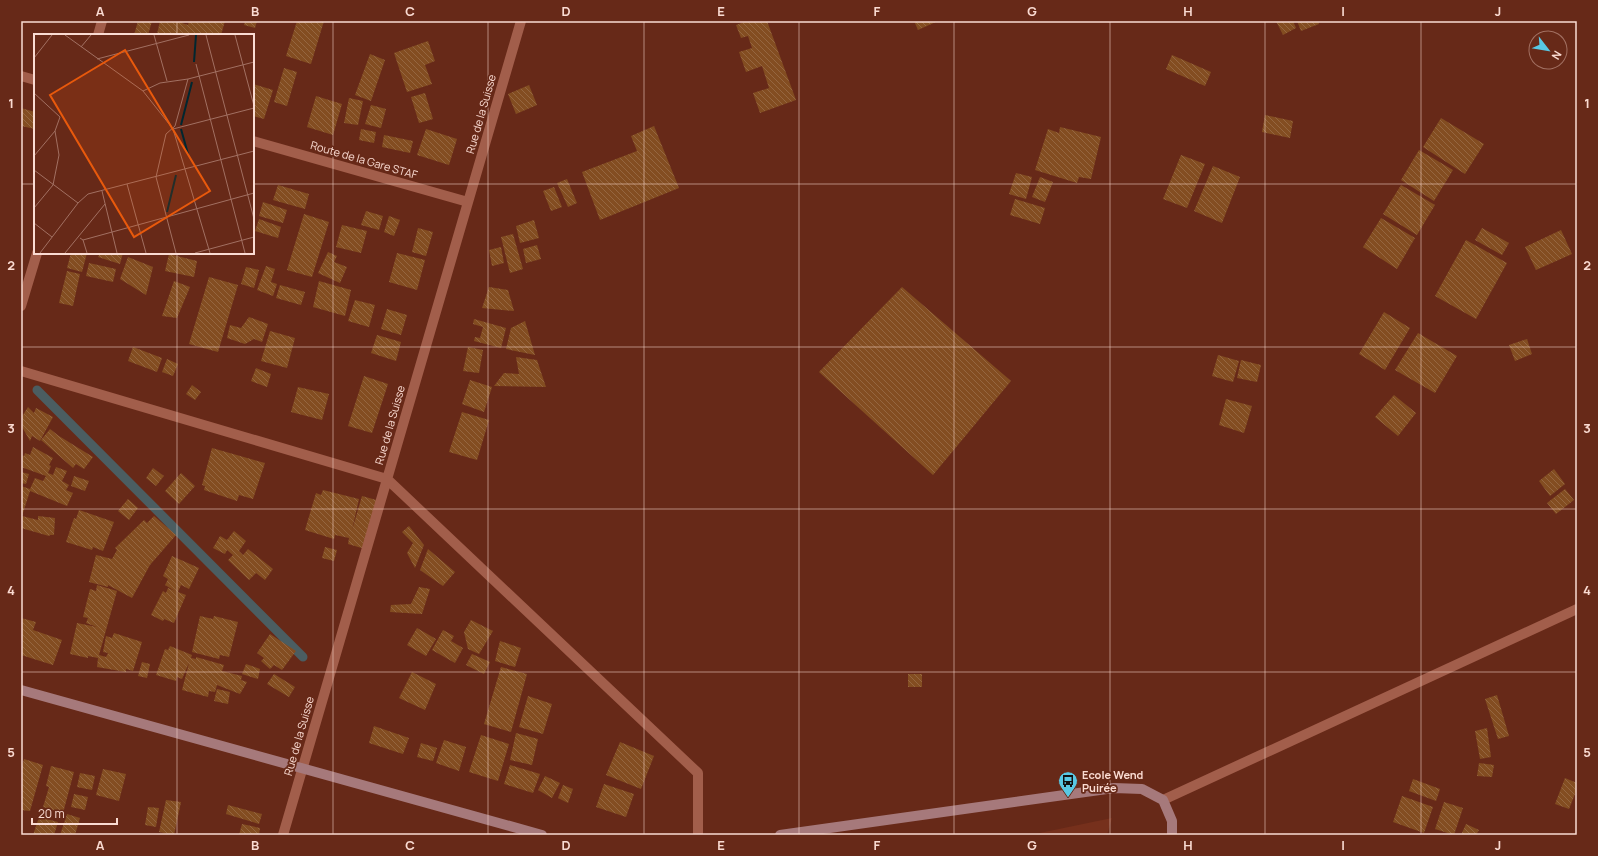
<svg xmlns="http://www.w3.org/2000/svg" width="1598" height="856" font-family="Manrope,sans-serif">
  <defs>
    <pattern id="building-back-hatch" width="6" height="6" patternUnits="userSpaceOnUse"><rect width="6" height="6" fill="#834d21"/><path d="M-1 5l2 2M0 0l6 6M5-1l2 2" fill="none" stroke="#956640"/></pattern>
  </defs>
  <rect width="100%" height="100%" fill="#672918"/>
  <path fill="#76301c" d="M1112,818L1107,835H1030Z"/>
  <g fill="none" stroke-linecap="round" stroke-linejoin="round">
    <path stroke="#4b5d61" stroke-width="9" d="M37,390L303,657"/>
  </g>
  <path fill="url(#building-back-hatch)" d="M138,21H152L148,35H134Z
    M160,21H183L182,23L188,25L189,21H225L221,35H161L157,34Z
    M245,21H257L255,28L244,25Z
    M297,21H324L311,64L286,56Z
    M747,21H767L796,100L760,113L753,93L769,88L762,66L746,72L739,52L752,48L748,36L741,38L736,25Z
    M914,21H938L918,30Z
    M1276,21H1293L1296,28L1283,35Z
    M1297,21H1318L1319,24L1301,31Z
    M428,41L435,61L425,65L432,84L407,92L394,53Z
    M370,54L385,60L371,101L355,95Z
    M1172,55L1211,72L1205,86L1166,69Z
    M284,68L297,72L287,106L274,102Z
    M253,84L273,90L264,119L253,116Z
    M529,85L537,105L516,114L508,94Z
    M425,93L433,119L419,123L411,97Z
    M316,96L342,104L333,135L307,127Z
    M349,98L363,101L358,125L344,123Z
    M371,105L386,109L381,128L365,124Z
    M21,108L35,112V129L21,126Z
    M1265,115L1293,121L1290,138L1262,132Z
    M1441,118L1484,144L1465,174L1423,147Z
    M654,126L679,188L600,220L582,172L637,151L631,136Z
    M1060,127L1101,137L1091,179L1079,177L1077,183L1035,170L1048,129L1059,133Z
    M361,129L376,132L374,143L359,140Z
    M426,129L457,139L449,165L417,155Z
    M384,135L413,141L410,153L382,147Z
    M1419,150L1453,170L1434,201L1401,180Z
    M1181,155L1205,164L1187,208L1163,199Z
    M1213,166L1240,177L1222,223L1194,211Z
    M1016,173L1032,177L1026,199L1009,194Z
    M1040,177L1053,182L1045,202L1032,197Z
    M567,179L577,203L568,207L557,183Z
    M278,185L309,194L305,209L273,200Z
    M1401,185L1435,205L1417,235L1383,214Z
    M554,187L562,207L551,211L543,191Z
    M1015,199L1045,208L1040,224L1010,215Z
    M263,202L287,210L283,223L259,216Z
    M366,211L383,216L379,230L361,225Z
    M304,214L329,222L312,277L287,270Z
    M389,216L400,220L394,236L384,232Z
    M1381,218L1415,238L1397,269L1363,247Z
    M259,219L281,227L278,238L255,231Z
    M534,220L539,238L520,243L516,226Z
    M342,225L367,231L361,253L336,247Z
    M418,228L433,232L426,256L412,252Z
    M1482,228L1509,243L1502,255L1475,240Z
    M1561,230L1572,254L1536,270L1525,247Z
    M513,234L523,269L510,273L501,237Z
    M1466,240L1507,263L1476,319L1435,296Z
    M537,245L541,259L526,263L523,249Z
    M501,247L504,263L492,266L489,250Z
    M328,252L337,256L334,262L347,267L340,283L318,273Z
    M71,253H87L82,272L67,268Z
    M100,253H123L120,264L98,257Z
    M397,253L425,260L417,290L389,282Z
    M169,254L197,261L194,277L165,271Z
    M128,257L153,267L146,295L120,279Z
    M89,263L116,269L113,282L86,276Z
    M266,266L275,269L271,282L277,284L273,296L257,290Z
    M246,267L259,270L254,288L241,284Z
    M67,271L80,274L73,306L59,303Z
    M209,277L238,285L218,352L189,344Z
    M174,281L190,287L177,318L162,316Z
    M319,281L351,290L345,316L313,307Z
    M280,285L305,292L301,305L276,298Z
    M489,287L508,290L514,311L482,308Z
    M902,287L1011,381L933,475L819,372Z
    M355,300L375,305L369,327L348,321Z
    M387,309L407,315L401,335L381,329Z
    M1384,312L1410,328L1385,370L1359,354Z
    M249,317L268,324L262,342L254,339L245,344L227,338L230,325L241,328Z
    M474,319L506,328L501,348L474,341L475,337L480,338L483,327L473,324Z
    M525,321L535,355L506,349L511,328Z
    M270,331L295,338L287,368L261,361Z
    M1418,333L1457,356L1435,393L1395,370Z
    M377,335L401,342L396,361L371,353Z
    M1527,339L1532,354L1515,361L1509,345Z
    M133,347L162,358L157,372L128,361Z
    M468,347L483,350L479,373L463,371Z
    M1218,355L1239,361L1233,382L1212,376Z
    M516,357L537,360L546,387L494,386L504,373L519,374Z
    M167,359L178,364L173,376L162,372Z
    M1241,360L1261,365L1257,382L1237,378Z
    M256,368L271,374L267,387L251,381Z
    M364,376L388,384L372,433L348,426Z
    M470,380L492,387L484,412L462,404Z
    M192,385L201,392L195,400L186,394Z
    M298,387L329,394L322,420L291,412Z
    M1394,395L1416,413L1398,436L1375,417Z
    M1226,399L1252,406L1244,433L1219,425Z
    M28,407L34,413L36,408L53,417L40,441L32,436L30,441L21,425V418Z
    M462,412L489,420L477,460L449,452Z
    M50,429L59,436L93,457L84,469L76,464L73,468L41,440Z
    M33,447L53,458L49,465L51,466L48,473L53,475L56,467L67,471L62,481L69,485L66,490L73,493L67,506L30,491L22,516L38,520V516L55,518L54,535H50L49,536L21,528V486L30,489L35,478L43,481L46,476L21,467V455L24,456L25,453L30,455Z
    M212,448L265,463L253,499L239,495L237,501L204,490L205,486L202,485Z
    M153,468L164,476L156,486L146,478Z
    M1554,469L1565,484L1550,496L1539,481Z
    M21,472L29,474L26,484L21,483Z
    M181,473L195,486L179,504L165,491Z
    M74,476L89,481L85,491L71,486Z
    M1565,489L1574,500L1556,514L1547,503Z
    M323,490L359,499L352,530L362,496L380,501L365,549L348,544L349,538L335,535L334,539L305,530L316,493L321,495Z
    M128,499L138,508L129,520L118,511Z
    M79,510L114,522L103,551L93,547L92,550L66,542L74,518L76,519Z
    M154,516L176,535L150,565L132,598L108,585V587L89,582L96,555L112,559L117,550L115,548L144,520L147,523Z
    M409,526L424,545L415,568L407,553L413,543L402,532Z
    M234,531L246,541L239,551L243,555L248,549L273,569L265,580L256,573L249,580L228,560L233,555L227,550L225,554L213,548L220,536L227,540Z
    M325,547L337,550L334,561L322,558Z
    M428,549L455,572L443,586L420,570Z
    M172,556L199,568L189,589L181,585L178,592L186,595L174,623L164,619L163,621L151,615L163,591L166,593L168,588L175,591L165,585L168,579L163,576Z
    M97,585L117,591L99,655L106,657L108,653L103,652L106,636L112,638L114,633L142,642L133,671L126,669V672L97,667L98,658L88,656V658L70,654L77,623L97,627L86,623L88,618L83,617L90,589L96,591Z
    M419,587L430,589L422,614L390,612L391,605L411,604Z
    M200,616L213,619L214,616L238,622L229,657L220,655L219,659L192,652Z
    M21,618L36,622L33,630L62,640L53,665L21,655Z
    M471,620L493,631L479,654L468,649L464,632Z
    M417,628L436,639L426,656L407,645Z
    M443,630L454,636L451,641L463,648L455,663L432,650Z
    M270,634L296,651L282,670L274,665L270,669L261,661L264,658L257,653Z
    M500,641L521,648L515,667L495,661Z
    M170,646L192,655L191,658L196,659V657L224,665L222,671L242,676L241,680L247,682L240,694L217,685L215,692L209,691L208,697L182,690L189,663L182,679L177,677L176,681L156,675L165,649L168,650Z
    M472,654L490,662L484,674L466,665Z
    M142,662L150,664L147,678L138,676Z
    M246,664L260,669L258,679L242,674Z
    M501,667L527,674L511,732L484,724Z
    M412,672L436,684L425,710L399,698Z
    M274,674L295,687L289,697L267,684Z
    M908,674H922V687H908Z
    M217,689L230,692L228,704L214,701Z
    M1497,695L1509,736L1498,739L1485,699Z
    M528,696L552,704L543,734L519,727Z
    M374,726L409,738L403,754L369,743Z
    M1487,728L1491,757L1480,759L1475,731Z
    M516,733L538,739L532,765L510,760Z
    M481,735L509,744L498,781L469,772Z
    M444,740L466,747L459,771L436,763Z
    M620,742L654,756L641,789L606,775Z
    M421,743L437,748L433,761L417,757Z
    M24,759L43,765L30,811L21,810V770Z
    M1479,763L1494,765L1492,777L1477,776Z
    M510,765L540,774L533,793L504,784Z
    M51,766L74,772L63,813L43,807L49,787L46,786Z
    M103,769L126,774L119,801L96,795Z
    M80,773L95,776L92,790L77,787Z
    M545,776L560,783L552,798L538,790Z
    M1565,778L1577,783V789L1569,809L1555,804Z
    M1413,779L1440,789L1436,801L1409,791Z
    M604,784L634,794L626,817L596,807Z
    M563,785L573,789L568,803L558,798Z
    M74,794L88,797L85,810L71,807Z
    M1402,796L1433,807L1424,833L1393,822Z
    M166,800L181,802L174,835L159,832Z
    M1444,802L1463,808L1454,835L1435,829Z
    M228,805L262,814L259,824L226,814Z
    M148,807L159,808L156,827L145,825Z
    M67,814L80,818L75,835H60Z
    M39,817L58,822L54,835H33Z
    M242,824L260,828L259,835H239Z
    M1466,824L1479,830L1476,835H1461Z"/>
  <g fill="none" stroke-linecap="round" stroke-linejoin="round">
    <path stroke="#a25e4b" stroke-width="10" d="M98,35L102,21
      M21,76L35,80
      M253,141L468,202
      M21,306L37,253
      M21,371L387,479L698,773V835
      M1163,800L1577,609
      M283,835L521,21"/>
    <path stroke="#a6797b" stroke-width="10" d="M21,690L542,835
      M780,835L1114,788L1142,789L1163,800L1172,821V835"/>
  </g>
  <path fill="none" stroke="#fadbd2" stroke-width="1" stroke-opacity="0.55" d="M177,21V35M333,21V835M488,21V835M644,21V835M799,21V835M954,21V835M1110,21V835M1265,21V835M1421,21V835M21,184H35M253,184H1577M177,253V835M21,347H1577M21,509H1577M21,672H1577"/>
  <defs>
    <g id="bus-pin" transform="scale(1)"><path d="M0 17L-7.5 6A9.5 9.5 0 1 1 7.5 6Z" fill="#58c8e4" stroke="#672918"/><path d="M-5-6H5V4H4V6H2V4H-2V6H-4V4H-5ZM-3.5-4V0h7V-4ZM-3.5 1.2v1.5H-2V1.2ZM2 1.2v1.5H3.5V1.2Z" fill="#111"/></g>
  </defs>
  <g fill-rule="evenodd">
    <use href="#bus-pin" x="1068" y="781"/>
  </g>
  <g text-anchor="middle" stroke-width="3.5" stroke-linejoin="round" paint-order="stroke">
    <g font-size="11" fill="#fadbd2" stroke="#672918">
      <text transform="translate(481 114) rotate(-74)" y="4">Rue de la Suisse</text>
      <text transform="translate(364 160) rotate(16)" y="4">Route de la Gare STAF</text>
      <text transform="translate(390 425) rotate(-74)" y="4">Rue de la Suisse</text>
      <text transform="translate(299 736) rotate(-74)" y="4">Rue de la Suisse</text>
    </g>
    <g font-size="11" font-weight="bold" fill="#fadbd2" stroke="#672918" text-anchor="start">
      <text x="1082" y="779">Ecole Wend<tspan x="1082" dy="13">Puirée</tspan></text>
    </g>
  </g>
  <g transform="translate(34 34)">
    <rect width="220" height="220" fill="#672918"/>
    <path fill="none" stroke="#002730" stroke-width="2" d="M160,28L162,1M147,91L158,48M147,95L154,120M133,178L142,141"/>
    <path fill="none" stroke="#a27062" stroke-width="1" d="M31,1L109,57L139,95L176,219M120,1L133,47M172,1L220,185M201,1L220,72M47,13L57,1M0,24L18,1M63,25L155,1M162,30L211,219M109,57L126,49L154,45L220,28M0,59L26,83L21,97L25,121L19,151L0,174M139,95L220,74M0,122L21,97M0,136L44,169M93,150L112,219M68,157L83,219M0,189L18,203M46,204L49,206L220,159M49,206L53,219M6,219L44,169L54,160L220,117M31,219L71,170M142,219L122,143L132,100L141,92L154,45M161,219L220,203"/>
    <path fill="#e8590c" fill-opacity="0.15" stroke="#e8590c" stroke-width="2" d="M91,16L176,157L100,203L16,61Z"/>
    <rect width="220" height="220" fill="none" stroke="#fadbd2" stroke-width="2"/>
  </g>
  <rect width="1598" height="856" fill="none" stroke="#672918" stroke-width="44"/>
  <g transform="translate(1548 50) rotate(121)"><circle r="19" fill="#672918" stroke="#a27062"/>
  <path d="M0-3L7 15L0 10L-7 15Z" fill="#58c8e4"/>
  <text y="-6" font-size="11" font-weight="bold" text-anchor="middle" fill="#fadbd2">N</text>
  </g>
  <path d="M32 818v6h85v-6" fill="none" stroke="#fadbd2" stroke-width="2"/>
  <text x="38" y="818" font-size="12" fill="#fadbd2" stroke="#672918" stroke-width="3" paint-order="stroke">20 m</text>
  <rect x="22" y="22" width="1554" height="812" fill="none" stroke="#fadbd2" stroke-width="1.5"/>
  <g font-size="13" text-anchor="middle" font-weight="bold" fill="#fadbd2">
    <text x="100" y="16">A</text>
    <text x="255" y="16">B</text>
    <text x="410" y="16">C</text>
    <text x="566" y="16">D</text>
    <text x="721" y="16">E</text>
    <text x="877" y="16">F</text>
    <text x="1032" y="16">G</text>
    <text x="1188" y="16">H</text>
    <text x="1343" y="16">I</text>
    <text x="1498" y="16">J</text>
    <text x="11" y="108">1</text>
    <text x="1587" y="108">1</text>
    <text x="11" y="270">2</text>
    <text x="1587" y="270">2</text>
    <text x="11" y="433">3</text>
    <text x="1587" y="433">3</text>
    <text x="11" y="595">4</text>
    <text x="1587" y="595">4</text>
    <text x="11" y="757">5</text>
    <text x="1587" y="757">5</text>
    <text x="100" y="850">A</text>
    <text x="255" y="850">B</text>
    <text x="410" y="850">C</text>
    <text x="566" y="850">D</text>
    <text x="721" y="850">E</text>
    <text x="877" y="850">F</text>
    <text x="1032" y="850">G</text>
    <text x="1188" y="850">H</text>
    <text x="1343" y="850">I</text>
    <text x="1498" y="850">J</text>
  </g>
</svg>
